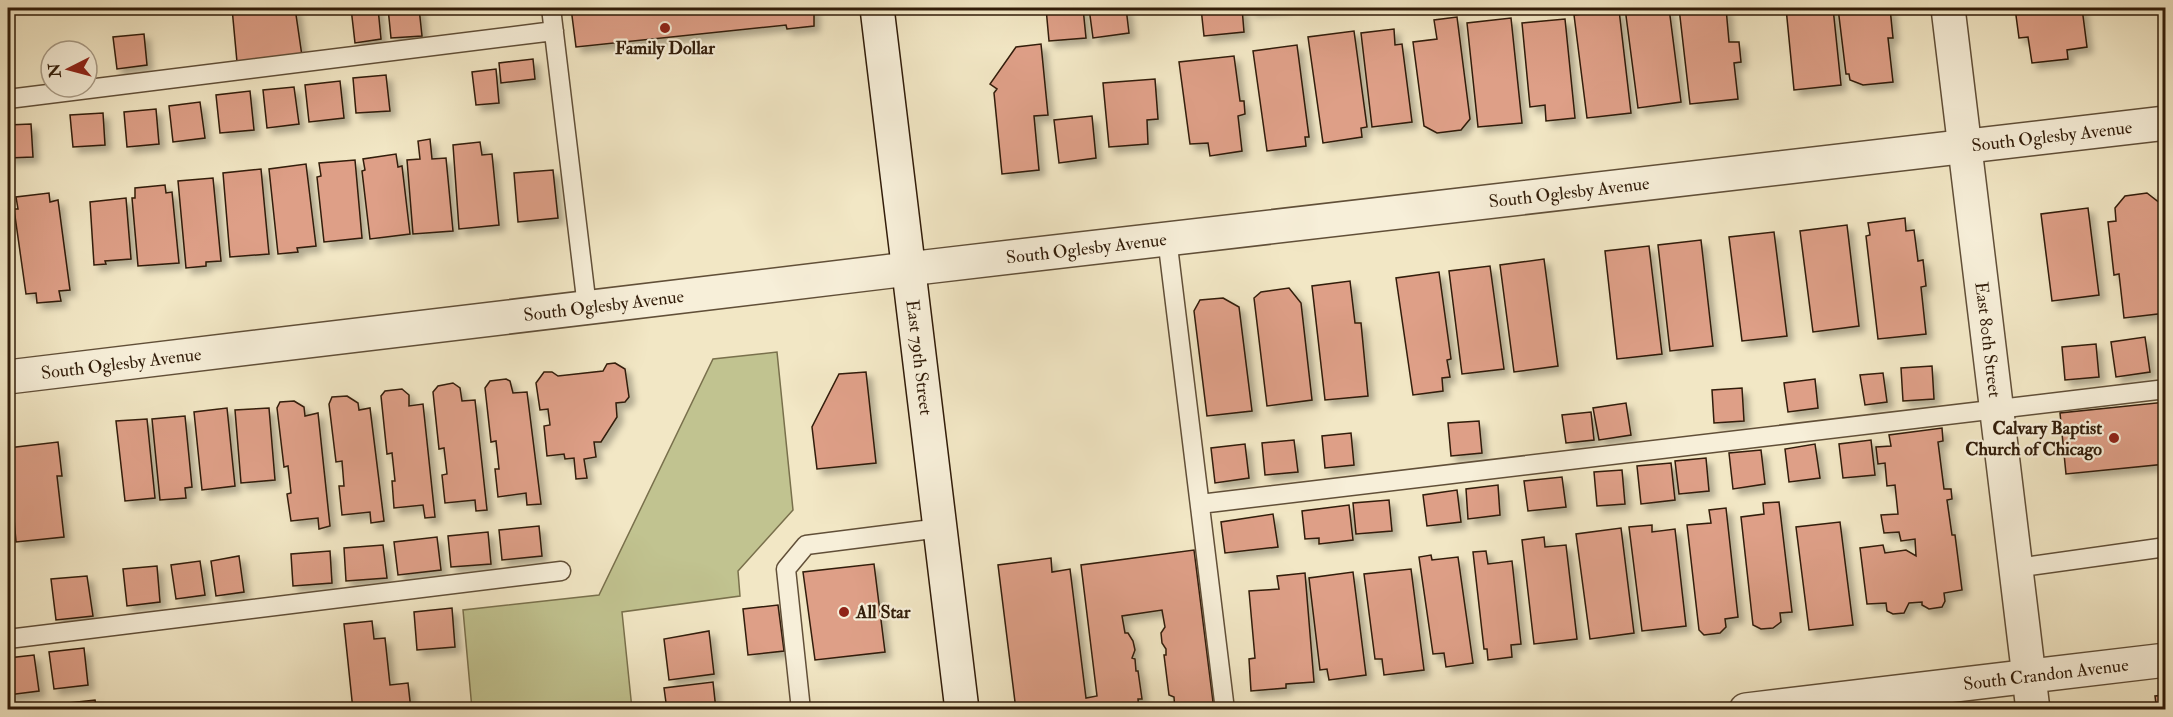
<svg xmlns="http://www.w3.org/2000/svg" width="2173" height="717" font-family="'IM FELL Double Pica',serif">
  <defs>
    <filter id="shadow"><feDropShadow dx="5.5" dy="5.5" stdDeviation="3" flood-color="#0004"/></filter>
  </defs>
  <rect width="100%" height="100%" fill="#f2e7c5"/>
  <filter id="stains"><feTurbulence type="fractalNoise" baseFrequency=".00333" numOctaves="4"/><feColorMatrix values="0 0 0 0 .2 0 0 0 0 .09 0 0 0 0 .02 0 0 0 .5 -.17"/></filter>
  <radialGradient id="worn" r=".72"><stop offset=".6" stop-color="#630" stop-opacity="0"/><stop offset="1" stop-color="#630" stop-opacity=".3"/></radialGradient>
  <path fill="#c1c390" stroke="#79704c" stroke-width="1.5" d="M777,352L793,510L738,571L740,596L622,612L632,709H472L463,610L599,595L713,359Z"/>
  <path fill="#de9f87" stroke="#311c09" stroke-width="1.5" filter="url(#shadow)" d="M232,8H295L302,56L237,62Z
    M351,8H378L381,39L355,43Z
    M388,8H419L422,36L391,38Z
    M571,8H814V26L787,29L786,25L576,47Z
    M1046,8H1083L1086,38L1049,41Z
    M1089,8H1126L1129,33L1093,38Z
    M1201,8H1242L1244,32L1204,36Z
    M1249,8H1286L1250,11Z
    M1625,8H1669L1681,102L1638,108Z
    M1679,8H1726L1729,42H1739L1741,62L1734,63L1738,99L1690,104Z
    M1786,8H1833L1841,85L1794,90Z
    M1838,8H1890L1893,38H1888L1893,82L1863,85L1850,80L1849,74H1846Z
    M2015,8H2082L2087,47L2067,50L2068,59L2032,63L2028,37L2019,38Z
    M1619,10L1631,113L1587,118L1574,15Z
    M1457,17L1470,119L1461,130L1437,133L1424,126L1413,42L1437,39L1434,20Z
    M1511,18L1522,123L1478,127L1467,23Z
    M1565,19L1575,118L1546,121L1545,105L1530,107L1522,23Z
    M1394,29L1395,45L1402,44L1412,122L1372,127L1361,33Z
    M1354,31L1367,127L1361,128L1362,137L1323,143L1308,37Z
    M144,34L147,65L117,69L113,37Z
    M1041,44L1048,115L1034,116L1039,170L1002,174L994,93L997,89L990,84L1016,47Z
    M1297,45L1309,137H1305L1306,146L1267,151L1253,51Z
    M1234,56L1240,101H1244L1245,114L1238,116L1242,151L1210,156L1208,143L1190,144L1179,62Z
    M533,59L535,79L501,83L499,63Z
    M496,69L499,103L476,105L472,72Z
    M386,75L390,111L356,113L353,78Z
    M1155,79L1158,119L1147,120L1148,144L1109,147L1103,83Z
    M340,81L344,118L309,122L305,85Z
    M294,87L299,124L267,128L263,90Z
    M250,91L254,130L220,133L216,95Z
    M200,102L205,138L173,142L169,106Z
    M156,109L159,144L127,147L124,112Z
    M103,113L105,145L73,147L70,115Z
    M1092,116L1096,158L1059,163L1054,120Z
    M31,124L33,157L8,158V125Z
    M430,139L432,159L446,158L453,231L413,234L407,160L420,159L418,141Z
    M480,142L482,155L492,154L499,225L459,229L453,145Z
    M396,154L398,167L402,166L410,234L370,239L362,171L365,170L363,159Z
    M355,160L362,238L324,242L317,177L321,176L319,163Z
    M306,164L316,246L297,248L298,252L278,254L269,169Z
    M261,169L269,254L230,257L223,173Z
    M553,170L558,218L518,222L514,173Z
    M213,178L221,261L206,262V266L186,268L178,181Z
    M165,185L166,193L172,192L179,263L138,266L132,198H135V188Z
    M49,193L50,202L58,200L70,290L59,291L61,301L37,303L36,293L26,294L14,209H18L16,197Z
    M2147,193L2161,204L2166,246V313L2124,318L2119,274L2114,275L2108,222L2116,221L2115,208L2125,196Z
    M126,198L131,259L105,261L106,264L94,265L90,202Z
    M2088,208L2099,295L2052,301L2041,214Z
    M1905,218L1906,231L1914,230L1918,261L1923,260L1926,286L1921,287L1926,334L1878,339L1866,236L1870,235L1868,223Z
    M1847,225L1859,326L1813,332L1800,231Z
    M1774,232L1787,336L1742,341L1729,237Z
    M1701,240L1713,346L1670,351L1658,245Z
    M1649,246L1662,354L1617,359L1605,251Z
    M1544,259L1558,366L1514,372L1500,265Z
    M1490,266L1504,369L1462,374L1449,271Z
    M1439,272L1451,359L1447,360L1450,377L1442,378L1443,391L1413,395L1396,278Z
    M1350,281L1355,323H1361L1368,396L1325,400L1312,286Z
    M1289,288L1301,303L1312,400L1267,406L1254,298L1261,292Z
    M1223,298L1239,307L1252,411L1207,416L1194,311L1200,300Z
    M2145,337L2150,372L2116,377L2111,342Z
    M2096,344L2099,377L2065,380L2062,347Z
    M615,363L625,369L629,397L625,402L616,403L617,417L601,442H594L596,457L584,459L587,478L576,479L574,458L565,459L564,454L547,456L544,426L550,425L548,409L540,410L536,383L544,372H552L558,376L603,371L607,364Z
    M1932,366L1934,399L1903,401L1901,368Z
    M866,372L876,463L817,469L812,427L839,374Z
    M1883,373L1887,402L1865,405L1860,375Z
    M506,379L510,381L513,393L527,392L541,504L527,505L526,493L498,497L495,469H499L496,441L491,442L485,388L490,381Z
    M1815,379L1818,408L1788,412L1784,383Z
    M453,383L460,388L462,401L475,400L487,510L476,511L475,500L445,503L442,475L447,474L444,448L439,449L433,392L438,386Z
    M1742,388L1744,421L1714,423L1712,390Z
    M402,389L409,395V406L423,404L435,517L425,518L423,505L394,508L392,481H395L392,453L387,454L381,396L385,391Z
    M347,396L358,403L359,410L370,408L384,521L371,523L370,512L342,515L339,486H344L342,461L336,462L329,404L332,397Z
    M294,401L304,407L305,416L318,413L330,526L319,529L318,518L291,521L287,494L291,493L288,466L284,467L277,408L280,402Z
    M2166,402V464L2066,474L2060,413Z
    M1626,403L1631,435L1599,440L1593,408Z
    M227,408L235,486L202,490L194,412Z
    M269,408L275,480L241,483L235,410Z
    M1591,412L1594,440L1566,443L1562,415Z
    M185,416L192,487L185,488L186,498L160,500L152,419Z
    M147,419L155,498L125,501L116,421Z
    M1479,421L1482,453L1451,456L1448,423Z
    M1942,428L1943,441L1938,442L1944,489H1951L1952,499L1947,500L1952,535H1955L1962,590L1944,593L1945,601L1942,607L1929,609L1922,605V602L1909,603L1904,613L1893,614L1887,611L1886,603L1867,604L1860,548L1883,545L1885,553L1906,550L1916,556L1915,539L1901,541L1899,532L1884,533L1881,515L1898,514L1895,485L1887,486L1885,463L1878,464L1876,447L1891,446L1889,435Z
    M1351,433L1354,465L1325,468L1322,436Z
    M1294,440L1298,472L1265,475L1262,443Z
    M1871,440L1875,475L1843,478L1839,444Z
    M58,442L62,476H57L64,537L16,542L8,448Z
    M1245,444L1249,478L1215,483L1211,448Z
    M1815,444L1820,478L1789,482L1785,449Z
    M1761,450L1765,484L1733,489L1729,453Z
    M1706,458L1709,491L1679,494L1675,461Z
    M1671,463L1675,500L1641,504L1637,466Z
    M1622,470L1625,504L1597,506L1594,472Z
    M1562,477L1566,507L1528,511L1524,481Z
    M1498,485L1500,515L1468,519L1466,489Z
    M1457,490L1461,522L1427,526L1423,495Z
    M1389,500L1392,531L1356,534L1353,503Z
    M1779,502L1792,612L1780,613L1781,622L1773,628L1761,629L1753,625L1741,517L1764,514L1763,503Z
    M1349,505L1353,540L1319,544V538L1305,539L1302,511Z
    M1726,508L1738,617L1725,619L1726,627L1720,633L1704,635L1699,630L1687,525L1711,523L1709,510Z
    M1273,514L1278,547L1225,553L1221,522Z
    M1840,522L1853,625L1809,630L1796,527Z
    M1652,525V532L1675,529L1686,626L1642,631L1629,527Z
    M539,526L542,556L502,560L499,530Z
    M1621,528L1634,633L1590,639L1576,534Z
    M488,532L491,564L451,567L448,536Z
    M437,537L441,570L398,575L394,542Z
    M1544,537L1545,547L1566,545L1577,639L1534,644L1522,540Z
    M383,545L387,578L346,581L344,548Z
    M1194,550L1214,710H1175L1174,697L1169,695L1164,655H1166V649L1162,643L1161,633L1165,627L1162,610L1122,616L1125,633H1128L1133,641L1135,650L1132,658L1135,659L1136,671H1138L1142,699H1138L1139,710H1016L998,565L1051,558L1052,572L1070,569L1086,698L1097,696L1081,565Z
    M330,551L332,583L293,586L291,554Z
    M1486,551L1488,564L1512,561L1521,644L1511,645L1512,657L1488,660L1487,649H1484L1473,552Z
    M1431,555L1432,560L1458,557L1473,663L1446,667L1444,653L1433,654L1419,557Z
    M239,556L244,592L216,596L211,561Z
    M200,561L205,595L176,599L171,565Z
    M874,564L885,652L815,660L803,572Z
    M157,566L160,602L127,606L123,569Z
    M1411,569L1424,670L1384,675L1382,659H1375L1364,574Z
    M1353,572L1366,675L1329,680L1327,669L1320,670L1309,578Z
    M1305,573L1314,682L1286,684V688L1251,691L1249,659L1255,658L1249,591L1279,589L1277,576Z
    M87,576L93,616L56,620L51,579Z
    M778,605L784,651L748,655L743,609Z
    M452,608L455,647L417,650L414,612Z
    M372,621L374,639L385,638L390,685L408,683L411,710H353L344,624Z
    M709,631L714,674L669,680L664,639Z
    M84,648L88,685L54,689L49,652Z
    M34,655L39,691L8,695V658Z
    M713,682L716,710H667L664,688Z
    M2166,695V710H2118L2156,704L2155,696Z
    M95,700L97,710H60L59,704Z
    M342,703L343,710H322L321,705Z"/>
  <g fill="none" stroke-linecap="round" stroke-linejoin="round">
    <g stroke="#614f38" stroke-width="21">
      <path id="lane" d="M551,8L587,307
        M8,99L554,31
        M1167,238L1225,710
        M1200,504L2166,389
        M2016,568L2166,547
        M8,639L561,571
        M801,710L786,569L806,545L940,528"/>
    </g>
    <g stroke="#614f38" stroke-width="36">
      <g id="street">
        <path id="s1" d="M1948,8L2033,710"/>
        <path id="s2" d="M8,377L908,269L2166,123"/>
        <path id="s3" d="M1746,710L2166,660"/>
      </g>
    </g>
    <g stroke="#311c09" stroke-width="36">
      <g id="secondary">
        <path id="s4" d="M877,8L962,710"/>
      </g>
    </g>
    <use href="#lane" stroke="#f7efd9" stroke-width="18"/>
    <use href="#street" stroke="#f7efd9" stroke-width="33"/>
    <use href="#secondary" stroke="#f7efd9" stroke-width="33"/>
  </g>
  <g fill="#8f2418" stroke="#f7efd9" stroke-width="2">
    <circle cx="665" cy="28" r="6"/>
    <circle cx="2114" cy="438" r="6"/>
    <circle cx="844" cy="612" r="6"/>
  </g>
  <g text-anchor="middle" stroke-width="4.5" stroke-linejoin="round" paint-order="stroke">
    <g font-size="18" font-weight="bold" fill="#311c09" stroke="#f7efd9">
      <text x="665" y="54">Family Dollar</text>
      <text x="2102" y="434" text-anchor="end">Calvary Baptist<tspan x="2102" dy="21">Church of Chicago</tspan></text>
      <text x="856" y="618" text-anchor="start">All Star</text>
    </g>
    <g font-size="18" fill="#311c09" stroke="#f7efd9">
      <text dy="6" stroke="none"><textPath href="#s2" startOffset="2058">South Oglesby Avenue</textPath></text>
      <text dy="6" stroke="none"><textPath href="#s2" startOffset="1572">South Oglesby Avenue</textPath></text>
      <text dy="6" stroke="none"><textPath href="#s2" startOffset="1086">South Oglesby Avenue</textPath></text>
      <text dy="6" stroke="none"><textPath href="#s2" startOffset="600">South Oglesby Avenue</textPath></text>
      <text dy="6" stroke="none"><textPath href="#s1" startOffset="334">East 80th Street</textPath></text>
      <text dy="6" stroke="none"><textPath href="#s4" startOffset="352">East 79th Street</textPath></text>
      <text dy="6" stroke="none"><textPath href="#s2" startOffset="114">South Oglesby Avenue</textPath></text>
      <text dy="6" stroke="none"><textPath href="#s3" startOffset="302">South Crandon Avenue</textPath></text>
    </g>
  </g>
  <rect width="2173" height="717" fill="none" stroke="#f2e7c5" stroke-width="30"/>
  <rect x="9" y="9" width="2155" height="699" fill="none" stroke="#311c09" stroke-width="3"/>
  <rect x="15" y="15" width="2143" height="687" fill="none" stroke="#311c09" stroke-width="1.5"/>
  <g transform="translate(69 69) rotate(264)"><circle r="28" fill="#f7efd9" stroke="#a89b86" stroke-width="1.5"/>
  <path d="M0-4.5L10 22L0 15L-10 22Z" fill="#8f2418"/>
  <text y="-9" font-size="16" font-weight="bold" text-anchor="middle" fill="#311c09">N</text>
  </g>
  <rect width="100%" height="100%" filter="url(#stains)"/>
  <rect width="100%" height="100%" fill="url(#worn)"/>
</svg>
